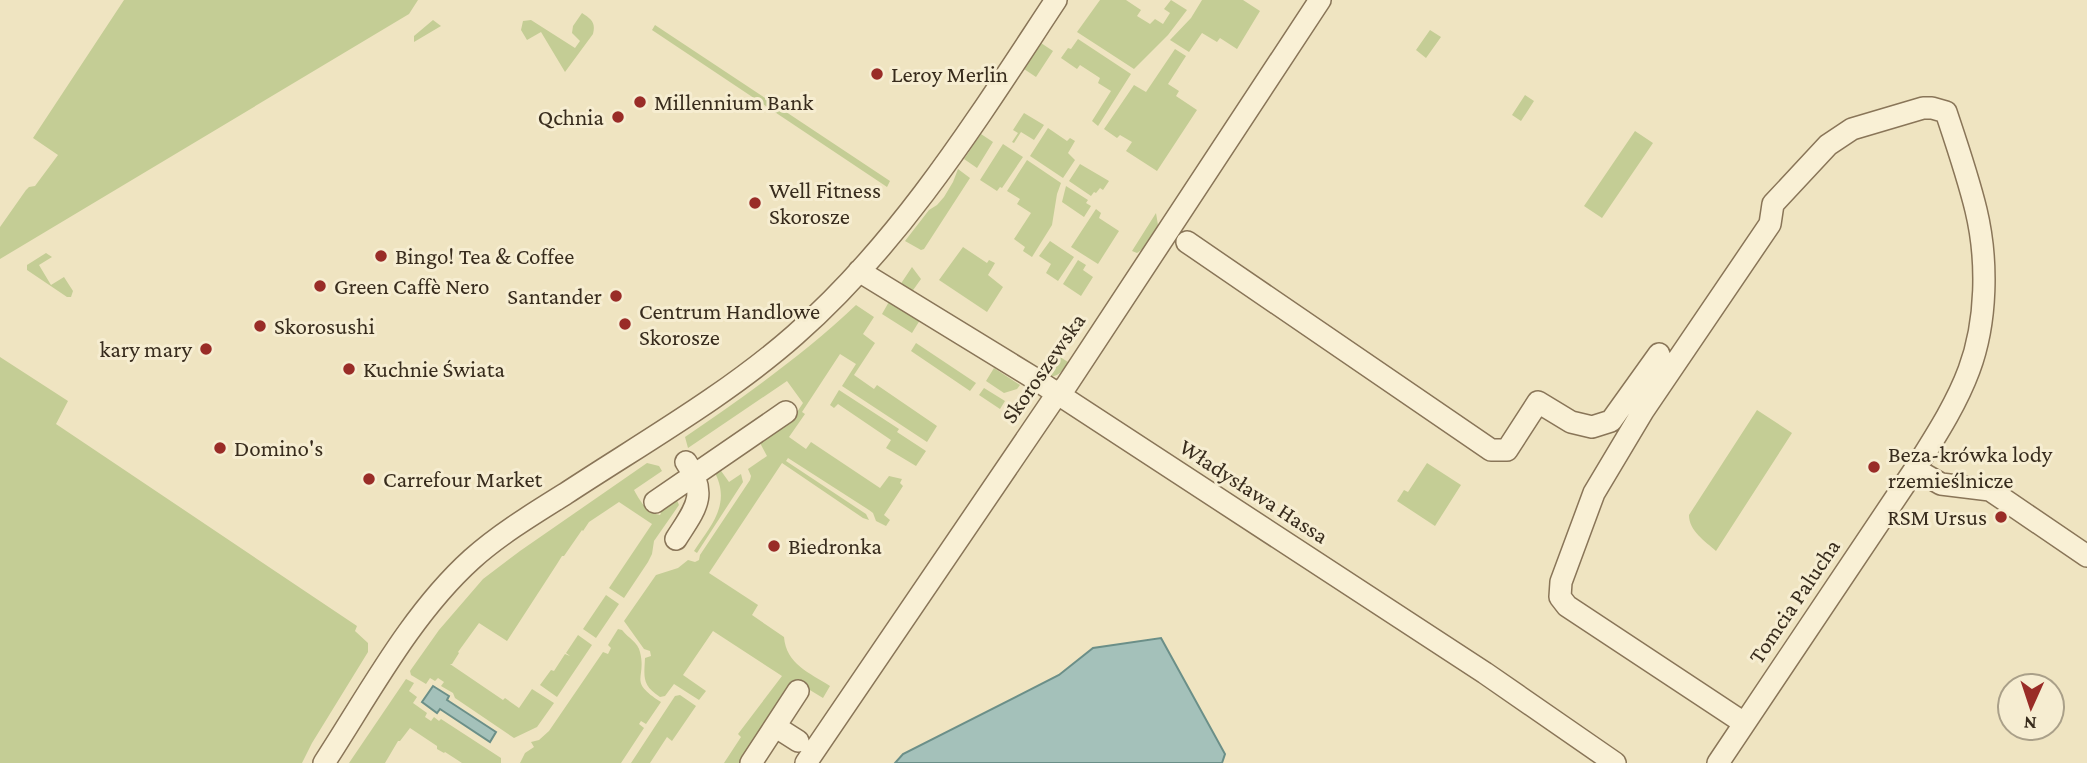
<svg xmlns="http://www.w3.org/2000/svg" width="2087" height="763" font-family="'Crimson Pro',serif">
  <rect width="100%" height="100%" fill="#efe4c1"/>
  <path fill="#c4cd95" d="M124,0H418L409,14L0,259V227L26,190L29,187L35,186L58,155L33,138Z
    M1100,0H1126L1141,10L1137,16L1150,24L1155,19L1163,24L1170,13L1164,9L1171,0L1187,10L1168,35L1134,69L1077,32Z
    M1202,0H1243L1260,11L1237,49L1220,38L1217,42L1202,33L1189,52L1170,40L1191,18Z
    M582,13C591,19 596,22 593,34L565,72L541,32L527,40L521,30L523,21L531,20L575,48L580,41L572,33L573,26Z
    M433,20L441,26L414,42V36Z
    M655,25L890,181L887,187L652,30Z
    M1430,30L1441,37L1426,58L1416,50Z
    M1078,39L1131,74L1098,126L1092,121L1111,91L1098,83L1100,78L1080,65L1077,69L1061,58L1068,48L1071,49Z
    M1041,43L1053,51L1036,77L1024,69Z
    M1175,49L1186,56L1168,84L1179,91L1176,96L1197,110L1157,171L1126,151L1132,142L1120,135L1117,138L1104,129L1134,85L1146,92Z
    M1525,95L1534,101L1521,121L1512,115Z
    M1024,113L1044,125L1034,140L1021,132L1014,143L1012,142L1018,133L1013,130Z
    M1048,128L1067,141L1070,138L1075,141L1068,153L1075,160L1063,178L1030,156Z
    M1635,131L1653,143L1602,218L1584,206Z
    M981,134L993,142L977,168L964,159Z
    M1003,144L1023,157L1002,188L1000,187L997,191L980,180Z
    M1027,160L1061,183L1057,194L1052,225L1032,257L1023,251L1025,247L1014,239L1031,213L1017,204L1020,199L1007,191Z
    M1080,164L1109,181L1103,190L1100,188L1096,193L1094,192L1091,196L1069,181Z
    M958,169L970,178L924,249L921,250L905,241L929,210L937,205L944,197L953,182Z
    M1066,186L1088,200L1086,203L1091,206L1084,217L1062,202Z
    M1096,209L1101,213L1099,218L1119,231L1098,264L1071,247Z
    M1156,213L1158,225L1143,249L1137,253L1132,251Z
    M1050,241L1074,257L1058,281L1046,273L1051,264L1039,256Z
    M963,247L987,263L989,260L995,263L988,275L1003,287L987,312L939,280Z
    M46,253L52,257L39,265L51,285L64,277L73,291L71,297H67L27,270V265Z
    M1078,260L1086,265L1083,270L1093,277L1081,296L1063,284Z
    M912,267L921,279L911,293L900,285Z
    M890,300L920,320L912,333L882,314Z
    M856,305L874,317L863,334L875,343L854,375L874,389L877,385L937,426L927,442L842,386L856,364L840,354L802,412L805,414L789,437L806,449L811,442L880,488L889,476L902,479L900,483L903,486L884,515L890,520L886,526L876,521L873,513L869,510L788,458L786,461L866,514L869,520L863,518L782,463L709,573L758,605L752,615L784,637C786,664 810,673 830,686L823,698L795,681L739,763H724L741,737L738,734L782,676L713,631L683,675L706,691L699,700L674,684L665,696L660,697C642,685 644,678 645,658L651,656L650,651L644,649L624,621L656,575L678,568L688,560L695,562L699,560L700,555L750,480L751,476L748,469L767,456L759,441L793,418L803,403L787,381L688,448L685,437C745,396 803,355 856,305Z
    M916,343L976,383L970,391L911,351Z
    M0,357L68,401L56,424L357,626L355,631L368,643V652L312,743L302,763H0Z
    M1060,357L1068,362C1060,375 1056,379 1041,375L1044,370L1053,368Z
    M994,368L1020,385L1017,389L1004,393L986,381Z
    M984,388L1005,401L1000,409L979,395Z
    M839,390L899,429L897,432L926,451L916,466L886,448L891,440L838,404L834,408L830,405Z
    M1757,410L1792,433L1716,551C1705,541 1689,531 1689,515Z
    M647,463L659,466L662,471L634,490C640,501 647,513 660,515L661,513L658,511L676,498L679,505L654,541L652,554L648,562L624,598L609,588L652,524L619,502L589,522L583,531L582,530L564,556H562L557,564L507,641L479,623L458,652L459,653L452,664H450L503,700L505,698L519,708L532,689L554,703L537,727L514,738L455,698L453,693L441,686L444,682L438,678L435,681L430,678L426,684L411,675L410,671L439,630L483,579L520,551Z
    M1427,463L1461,485L1435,526L1397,501L1404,490L1408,492Z
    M719,468L729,482L741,474L743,482L697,553L694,551C711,525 732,504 714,471Z
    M606,595L619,604L596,638L583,629Z
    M618,629L622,630C628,638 638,642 640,652C647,680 627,680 661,702L646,724L641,721L639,724L644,728L621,763H520L525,753L534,747L531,742L539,740L549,731L603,652L608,654L611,648L608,645Z
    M578,635L592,645L557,697L540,685L551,670L554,671L565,654L570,656L566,653Z
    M406,679L414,683L409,691L417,697L413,703L427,713L425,717L431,721L434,717L439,721L441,719L501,758V763H462L445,752L444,753L437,749V746L410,728L400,741H398L385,763H349Z
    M680,695L696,706L672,741L667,737L650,763H631L675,696Z"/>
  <path fill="#a4c1ba" stroke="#6b8f88" stroke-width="2" d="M1161,638L1225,754L1222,763H895L903,754L1059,675L1093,648Z
    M433,686L449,696L447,700L496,732L490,742L440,709L437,713L422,702Z"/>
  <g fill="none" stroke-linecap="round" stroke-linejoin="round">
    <g stroke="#897558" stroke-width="24">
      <path id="minor" d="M1187,242L1491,450H1507L1538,402L1571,422L1592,427L1611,421L1659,354
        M859,271L1032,377L1485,673L1615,763
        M655,502L786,412
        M676,539C695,509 709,495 686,462
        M1744,723L1567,606L1560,597L1561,582L1594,493L1643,411L1770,224L1773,204L1828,145L1852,129L1923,108H1932L1946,112C1957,145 1968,177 1976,210C1988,260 1987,322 1969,370C1956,405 1935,437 1915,469
        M776,727L798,741
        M324,763C369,694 411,614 472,559C500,534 533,514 565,494C641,444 727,395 795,335C902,241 978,118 1056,0
        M751,763L798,691
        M806,763L1057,394L1066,386L1320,0
        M1718,763L1915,469L1941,484L1990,490L2087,556"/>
    </g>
    <use href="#minor" stroke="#f9f0d5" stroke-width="21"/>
  </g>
  <g fill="#992c27" stroke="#f6edd1" stroke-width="2.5">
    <circle cx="877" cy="74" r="7"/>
    <circle cx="640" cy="102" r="7"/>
    <circle cx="618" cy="117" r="7"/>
    <circle cx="755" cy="203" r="7"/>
    <circle cx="381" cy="256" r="7"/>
    <circle cx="320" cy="286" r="7"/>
    <circle cx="616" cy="296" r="7"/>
    <circle cx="625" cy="324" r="7"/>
    <circle cx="260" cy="326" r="7"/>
    <circle cx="206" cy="349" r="7"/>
    <circle cx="349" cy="369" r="7"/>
    <circle cx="220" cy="448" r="7"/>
    <circle cx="1874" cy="467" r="7"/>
    <circle cx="369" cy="479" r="7"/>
    <circle cx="2001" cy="517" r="7"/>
    <circle cx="774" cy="546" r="7"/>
  </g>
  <g text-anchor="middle" stroke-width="6" stroke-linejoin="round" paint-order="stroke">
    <g font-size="23" fill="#382c1d" stroke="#f6edd1" text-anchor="start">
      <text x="891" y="82">Leroy Merlin</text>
      <text x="654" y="110">Millennium Bank</text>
      <text x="604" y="125" text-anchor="end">Qchnia</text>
      <text x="769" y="198">Well Fitness<tspan x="769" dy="26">Skorosze</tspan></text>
      <text x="395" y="264">Bingo! Tea &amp; Coffee</text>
      <text x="334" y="294">Green Caffè Nero</text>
      <text x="602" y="304" text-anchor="end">Santander</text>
      <text x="639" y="319">Centrum Handlowe<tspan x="639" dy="26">Skorosze</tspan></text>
      <text x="274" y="334">Skorosushi</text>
      <text x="192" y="357" text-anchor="end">kary mary</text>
      <text x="363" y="377">Kuchnie Świata</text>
      <text x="234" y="456">Domino's</text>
      <text x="1888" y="462">Beza-krówka lody<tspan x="1888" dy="26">rzemieślnicze</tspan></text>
      <text x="383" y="487">Carrefour Market</text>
      <text x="1987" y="525" text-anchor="end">RSM Ursus</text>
      <text x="788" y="554">Biedronka</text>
    </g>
    <g font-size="23" fill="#382c1d" stroke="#f6edd1">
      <text transform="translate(1043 368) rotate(-55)" y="8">Skoroszewska</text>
      <text transform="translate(1254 491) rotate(33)" y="8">Władysława Hassa</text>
      <text transform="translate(1794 601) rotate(-56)" y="8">Tomcia Palucha</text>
    </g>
  </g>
  <g transform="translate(2031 707) rotate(183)"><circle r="33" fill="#f6edd1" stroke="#aaa089" stroke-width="2"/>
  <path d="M0-5L12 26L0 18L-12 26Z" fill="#992c27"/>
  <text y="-10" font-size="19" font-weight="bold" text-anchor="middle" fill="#382c1d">N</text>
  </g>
</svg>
